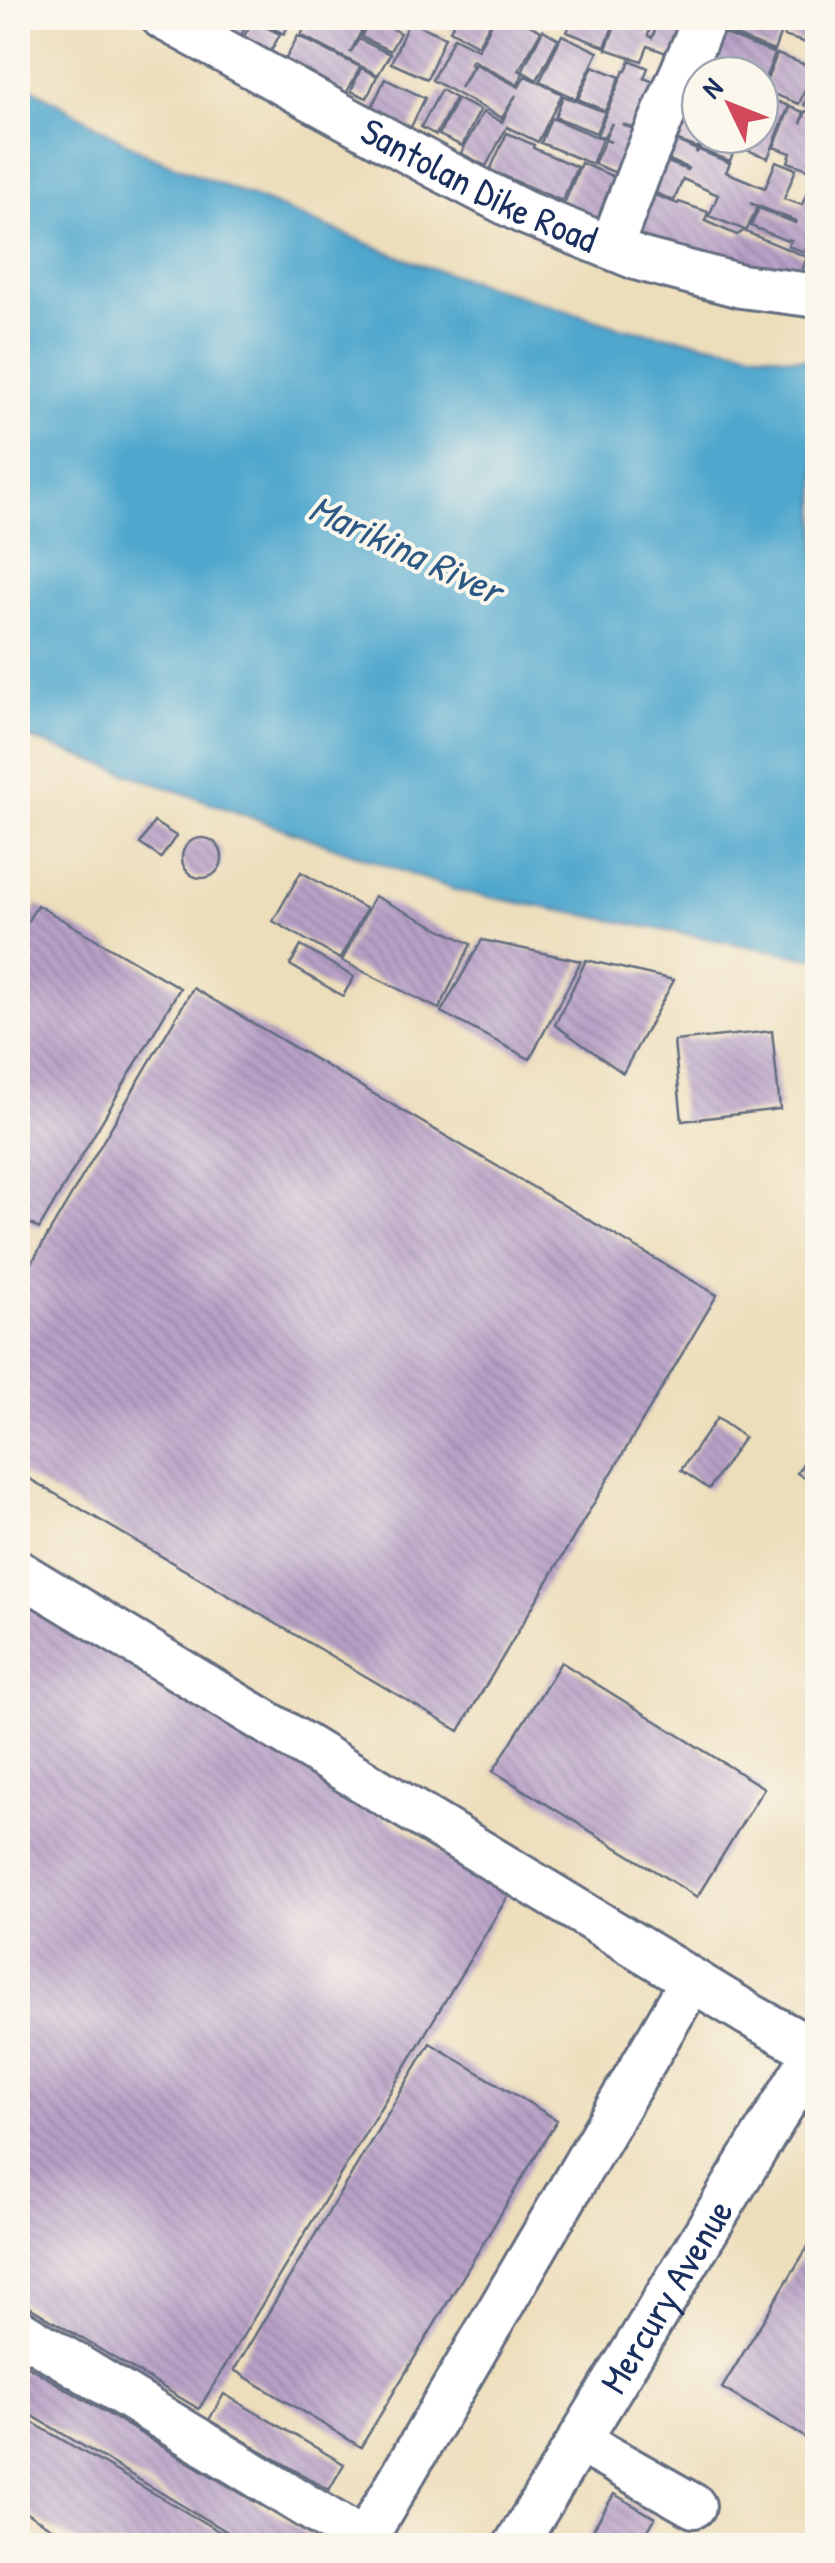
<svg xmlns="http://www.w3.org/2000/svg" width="835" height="2563" font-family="'Patrick Hand',sans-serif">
  <defs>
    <pattern id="building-back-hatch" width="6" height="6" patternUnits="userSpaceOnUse" patternTransform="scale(2.5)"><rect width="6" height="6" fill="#b8a1c7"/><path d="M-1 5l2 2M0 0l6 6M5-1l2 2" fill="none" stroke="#9584a5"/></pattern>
  </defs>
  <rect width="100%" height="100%" fill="#fbf7ec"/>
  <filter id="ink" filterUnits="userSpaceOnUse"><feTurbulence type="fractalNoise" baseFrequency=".01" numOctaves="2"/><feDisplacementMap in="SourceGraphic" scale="20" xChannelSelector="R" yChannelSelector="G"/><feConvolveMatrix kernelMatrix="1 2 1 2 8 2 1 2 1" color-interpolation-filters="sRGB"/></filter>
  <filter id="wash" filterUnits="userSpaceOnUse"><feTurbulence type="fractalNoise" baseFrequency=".0048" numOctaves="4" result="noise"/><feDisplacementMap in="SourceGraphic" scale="40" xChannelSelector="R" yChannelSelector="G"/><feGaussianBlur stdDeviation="2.25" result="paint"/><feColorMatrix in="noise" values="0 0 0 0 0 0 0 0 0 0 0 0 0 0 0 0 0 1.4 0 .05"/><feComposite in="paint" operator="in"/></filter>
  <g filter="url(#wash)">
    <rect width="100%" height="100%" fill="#eddebb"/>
    <path fill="#50a7cd" stroke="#366b96" stroke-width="2.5" d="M18,80L148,155L421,265L623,328L817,362V959L458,891L18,734Z"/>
    <g id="blocks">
      <path fill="url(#building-back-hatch)" d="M197,18H250L239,39Z
        M254,18H292L284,34Z
        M310,18H318L335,26L337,22L325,18H368L350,53L359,39L390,54L378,75L301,35Z
        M371,18L400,33L390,51L361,37Z
        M457,18H493L478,45L450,30Z
        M495,18H515L541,31L519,70L523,73L518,85L472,60L470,63L473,64L460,88L475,64L519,87L525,76L562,94L538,142L507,127L486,166L461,153L483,112L502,122L516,95L502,118L432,80L454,37L478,49Z
        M573,18H616L605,47L567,32Z
        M618,18H653L648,35L652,38L657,25L662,27L666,18H698L682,59L648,46L642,61L606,49Z
        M713,18H786L774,51L710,26Z
        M790,18H818V47L784,36Z
        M253,21L280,34L270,53L242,39Z
        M409,21L445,37L427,79L391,63Z
        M704,26L775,54L760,91V75H723L690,63Z
        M543,30L558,39L537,80L522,71Z
        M562,35L598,52L576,99L540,81Z
        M298,36L360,67L346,94L282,66Z
        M777,54L814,68L799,104L763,90Z
        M630,60L648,68L644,78L661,85L643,131L622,124L649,136L631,179L594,164L605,140L611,142L605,139L612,123L603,138L597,135L624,71H626Z
        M593,66L620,77L605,111L578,99Z
        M361,68L377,76L367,98L351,91Z
        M817,70H818V110L804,105Z
        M385,79L425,98L410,129L370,111Z
        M441,90L455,98L436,135L421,127Z
        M682,92L700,99V135H703L698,148L675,140L697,150L696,153L699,150L730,163L726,172L765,188L776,161L796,169L784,199L802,205L814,175L818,176L817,251L807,246L804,252L788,246L791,240L788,239L787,241L751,226L759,208L795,223L796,221L750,203L757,207L746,232L807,257L798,282L622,236L639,189L678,204L679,202L708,212L705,221L737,235L745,230L709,216L718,195L683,179L674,201L640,186L653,156L687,170L688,168L658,155Z
        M760,95L789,106L768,158L739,147L744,135H760Z
        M563,96L605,112L596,133L555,117Z
        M457,99L480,110L462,146L439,135Z
        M790,107L804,112L801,124L806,111L818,115V151L811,170L788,162L791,153L774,147Z
        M551,118L602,139L592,164L541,143Z
        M507,133L534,145L533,148L577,167L562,201L490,170Z
        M705,135H740L730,161L699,149Z
        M581,163L634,185L617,227L563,206Z
        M154,822L176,836L161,858L140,844Z
        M182 858a20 20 0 1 1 40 0a20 20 0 1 1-40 0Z
        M301,872L366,909L340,959L273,921Z
        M374,896L471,944L439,1009L342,961Z
        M37,905L180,988L39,1229L18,1216V938Z
        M482,940L581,961L530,1059L441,1012Z
        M301,946L354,977L343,996L290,965Z
        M586,960L674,980L623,1073L555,1025Z
        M193,988L717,1295L459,1731L18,1472V1286Z
        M772,1031L780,1109L682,1121L674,1041Z
        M717,1418L744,1437L709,1489L681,1470Z
        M818,1439V1486L797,1473Z
        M18,1598L510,1893L199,2409L18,2300Z
        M561,1662L764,1788L697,1897L493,1771Z
        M430,2043L557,2120L361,2447L234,2370Z
        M818,2230V2445L722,2388Z
        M26,2365L329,2546H250L18,2407V2379Z
        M224,2394L344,2464L329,2490L209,2420Z
        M18,2414L244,2546H82L18,2508Z
        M614,2494L655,2518L639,2546H583Z"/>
    </g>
  </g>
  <g filter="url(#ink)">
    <use href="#blocks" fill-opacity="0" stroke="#646c7f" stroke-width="2.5"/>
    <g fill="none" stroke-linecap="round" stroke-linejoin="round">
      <g stroke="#646c7f" stroke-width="48">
        <g id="minor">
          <path id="s1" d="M163,18L438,168L523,212L639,259L741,286L818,296"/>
          <path d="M615,237L642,165L705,18"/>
          <path d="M18,1572L750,2015L815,2051"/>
          <path d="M18,2330L372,2546"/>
          <path d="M579,2441L694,2506"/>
          <path d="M364,2541L692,1980"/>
          <path id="s2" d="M515,2546L818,2047"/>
        </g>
      </g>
      <use href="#minor" stroke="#fff" stroke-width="42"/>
    </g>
  </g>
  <g text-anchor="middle" stroke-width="8" stroke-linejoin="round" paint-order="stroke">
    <g font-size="38" fill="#1b2f5e" stroke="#fbf7ec">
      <text dy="13" stroke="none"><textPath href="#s1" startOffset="358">Santolan Dike Road</textPath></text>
      <text dy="13" stroke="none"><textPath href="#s2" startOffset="292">Mercury Avenue</textPath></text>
    </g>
    <g font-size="40" font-style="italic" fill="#2e5985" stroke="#fbf7ec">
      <text transform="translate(406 549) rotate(25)" y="14">Marikina River</text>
    </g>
  </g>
  <rect width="835" height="2563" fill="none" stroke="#fbf7ec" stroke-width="60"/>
  <g transform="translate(730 105) rotate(313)"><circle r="48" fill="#fbf7ec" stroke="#a1a7b3" stroke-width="2.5"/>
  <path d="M0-8L18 38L0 25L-18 38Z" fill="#d1495b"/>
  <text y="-15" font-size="28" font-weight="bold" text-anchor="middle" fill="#1b2f5e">N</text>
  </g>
</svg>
